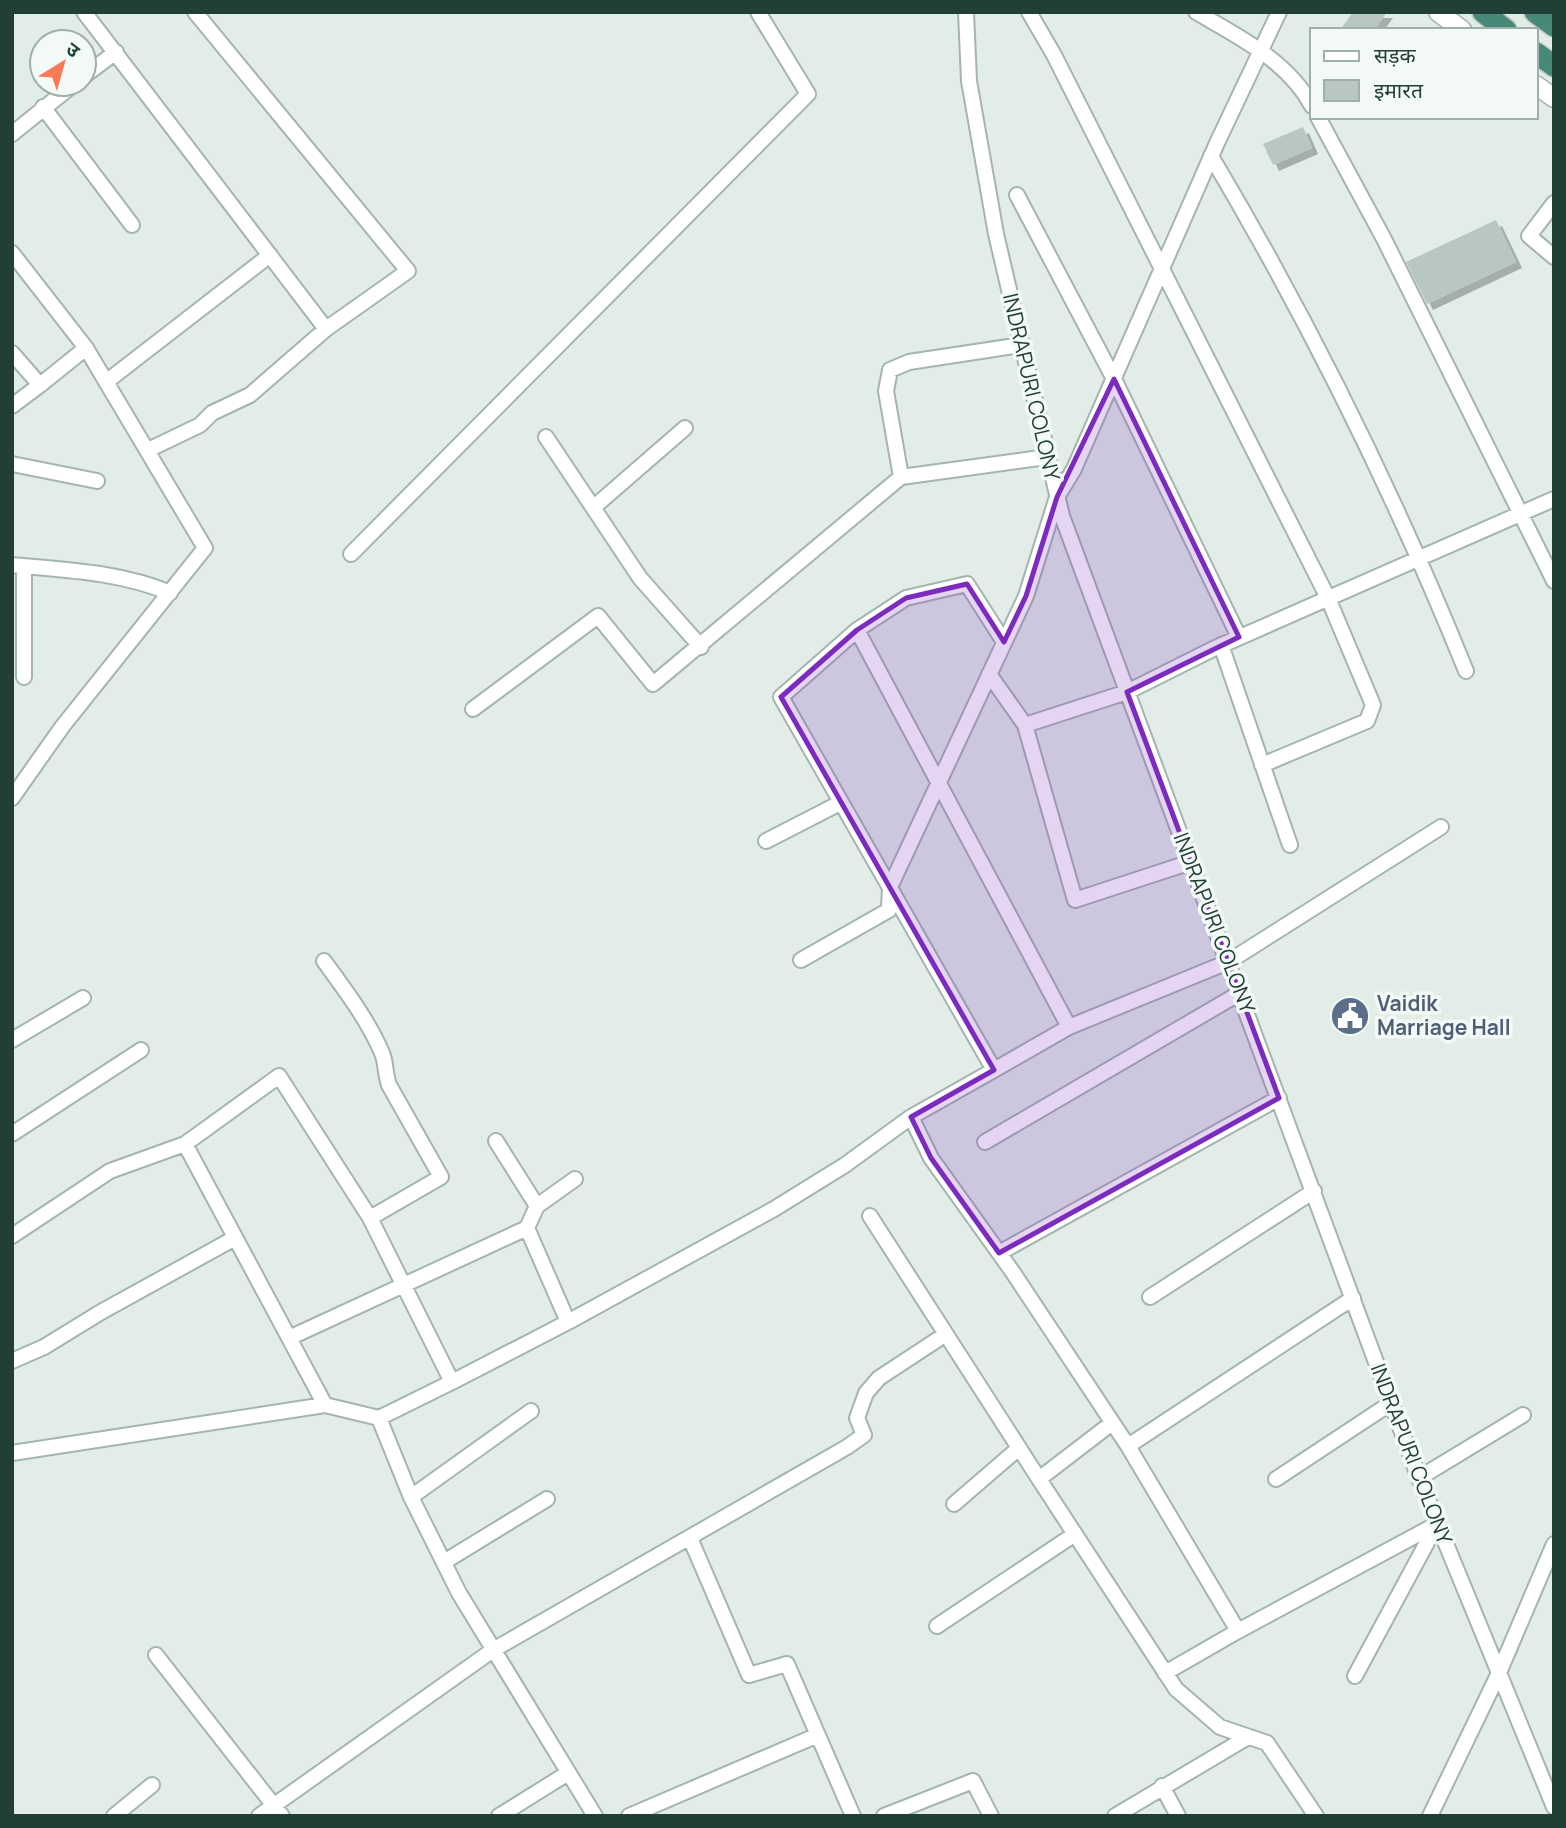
<svg xmlns="http://www.w3.org/2000/svg" width="1566" height="1828" font-family="Manrope,'Noto Sans Devanagari',sans-serif">
  <defs>
    <filter id="shadow"><feDropShadow dx="6" dy="6" stdDeviation="0" flood-color="#0004"/></filter>
  </defs>
  <rect width="100%" height="100%" fill="#e2ede8"/>
  <path fill="#b8c8c1" filter="url(#shadow)" d="M1353,12H1387L1374,30H1340Z
    M1303,127L1312,148L1273,165L1263,144Z
    M1496,220L1516,262L1427,304L1406,262Z"/>
  <g fill="none" stroke-linecap="round" stroke-linejoin="round">
    <g stroke="#a4b5af" stroke-width="18">
      <path id="minor" d="M84,12L326,329
        M966,12L969,81L996,234L1062,516L1419,1478L1554,1807
        M1029,12L1054,55L1328,598L1373,705L1367,721L1262,765
        M1196,12C1239,37 1288,61 1312,106
        M84,76L116,52
        M43,107L132,225
        M1318,117L1384,239L1554,581
        M12,134L74,84
        M1211,156C1309,321 1394,493 1466,671
        M1017,195L1114,379L1239,637
        M1554,203L1529,236L1554,257
        M12,253L86,348
        M12,353L40,385L86,348L205,548L62,727L12,798
        M106,382L270,255
        M12,406L40,385
        M546,437L640,578L701,647
        M148,450L200,425L212,413L250,395L326,329L408,271L195,12
        M12,464L97,481
        M901,477L886,391L890,370L909,362L1021,345
        M594,507L685,428
        M351,554L808,94L758,12
        M12,565C65,570 121,572 170,593
        M857,630L906,598L967,584L1004,642
        M1221,645L1290,845
        M989,674L1025,725L1075,900L1191,862
        M24,677V566
        M473,709L598,616L653,684L901,477L1047,457
        M1025,725L1127,692L1213,649L1554,499
        M766,841L840,803
        M801,960L889,910L890,887L1026,596L1057,497L1074,469L1217,143L1279,12
        M324,961C345,990 368,1020 382,1053C386,1062 385,1074 389,1085L441,1177L370,1218
        M1069,1027L1228,962L1441,827
        M12,1040L83,998
        M994,1070L1069,1027L857,630L781,697L994,1070L911,1117L931,1158L1012,1271L1128,1446L1353,1298
        M12,1134L141,1050
        M496,1141L537,1206
        M985,1142L1240,993
        M185,1144L279,1076L370,1218L452,1382L379,1418
        M870,1216L1039,1479
        M527,1228L537,1206L575,1179
        M12,1236L110,1171L185,1144L325,1405L379,1418L411,1497L459,1593L595,1816
        M999,1253L1279,1098
        M1150,1297L1314,1191
        M289,1338L527,1228L568,1322L774,1209L845,1165L911,1117
        M12,1361L44,1347L101,1312L235,1238
        M452,1382L568,1322
        M1112,1423L1039,1479L1176,1689L1220,1727L1267,1743L1316,1816
        M1128,1446L1238,1631L1165,1673
        M12,1453L325,1405
        M1419,1478L1523,1415
        M1276,1479L1391,1403
        M411,1497L531,1411
        M954,1504L1019,1448
        M690,1538L749,1675L787,1664L853,1816
        M444,1562L547,1499
        M937,1626L1075,1534
        M1238,1631L1437,1524L1355,1676
        M156,1655L282,1816
        M1162,1786L1178,1816
        M114,1816L152,1785
        M259,1816L493,1650L847,1447L864,1435L857,1418L866,1393L879,1378L946,1334
        M499,1816L568,1773
        M629,1816L818,1735
        M884,1816L973,1781L991,1816
        M1115,1816L1248,1737
        M1430,1816L1498,1675L1554,1544"/>
    </g>
    <g stroke="#a4b5af" stroke-width="21">
      <path id="tertiary" d="M1438,12L1462,30
        M1536,85L1554,98"/>
    </g>
    <g stroke="#c1c9c7" stroke-width="24">
      <path id="trunk" d="M1483,12L1506,30
        M1535,12L1554,26
        M1536,53L1554,66"/>
    </g>
    <use href="#minor" stroke="#fff" stroke-width="14"/>
    <use href="#tertiary" stroke="#fff" stroke-width="18"/>
    <use href="#trunk" stroke="#488878" stroke-width="21"/>
  </g>
  <path fill="#7b2cbf" fill-opacity="0.2" stroke="#7b2cbf" stroke-width="5" stroke-linejoin="round" d="M1114,379L1239,637L1127,692L1279,1098L999,1253L931,1158L911,1117L994,1070L781,697L857,630L906,598L967,584L1004,642L1026,596L1057,497Z"/>
  <defs>
    <g id="civic-disc" transform="scale(2.0125)"><circle r="9.5" fill="#5c6f8a" stroke="#f3f9f6"/><path d="M-.6-6.5H3V-4.5H.6V-3L4-1V1h2V6H-6V1h2V-1L-.6-3ZM-1.2 2.5V6h2.4V2.5Z" fill="#fff"/></g>
  </defs>
  <g fill-rule="evenodd">
    <use href="#civic-disc" x="1350" y="1016"/>
  </g>
  <g text-anchor="middle" stroke-width="7" stroke-linejoin="round" paint-order="stroke">
    <g font-size="21" fill="#213f37" stroke="#f3f9f6">
      <text transform="translate(1031 387) rotate(77)" y="7">INDRAPURI COLONY</text>
      <text transform="translate(1214 923) rotate(69)" y="7">INDRAPURI COLONY</text>
      <text transform="translate(1411 1454) rotate(69)" y="7">INDRAPURI COLONY</text>
    </g>
    <g font-size="21" font-weight="bold" fill="#4e5e75" stroke="#f3f9f6" text-anchor="start">
      <text x="1377" y="1011">Vaidik<tspan x="1377" dy="24">Marriage Hall</tspan></text>
    </g>
  </g>
  <rect width="1566" height="1828" fill="none" stroke="#213f37" stroke-width="28"/>
  <rect x="1310" y="28" width="228" height="91" fill="#f3f9f6" stroke="#9fafaa" stroke-width="2"/>
  <rect x="1324" y="51" width="35" height="10" fill="#ffffff" stroke="#9fafaa" stroke-width="2"/>
  <text x="1374" y="63" font-size="21" fill="#213f37">सड़क</text>
  <rect x="1324" y="80" width="35" height="21" fill="#b8c8c1" stroke="#9fafaa" stroke-width="2"/>
  <text x="1374" y="98" font-size="21" fill="#213f37">इमारत</text>
  <g transform="translate(63 63) rotate(37)"><circle r="33" fill="#f3f9f6" stroke="#9fafaa" stroke-width="2"/>
  <path d="M0-5L12 26L0 18L-12 26Z" fill="#f87a56"/>
  <text y="-10" font-size="19" font-weight="bold" text-anchor="middle" fill="#213f37">उ</text>
  </g>
</svg>
